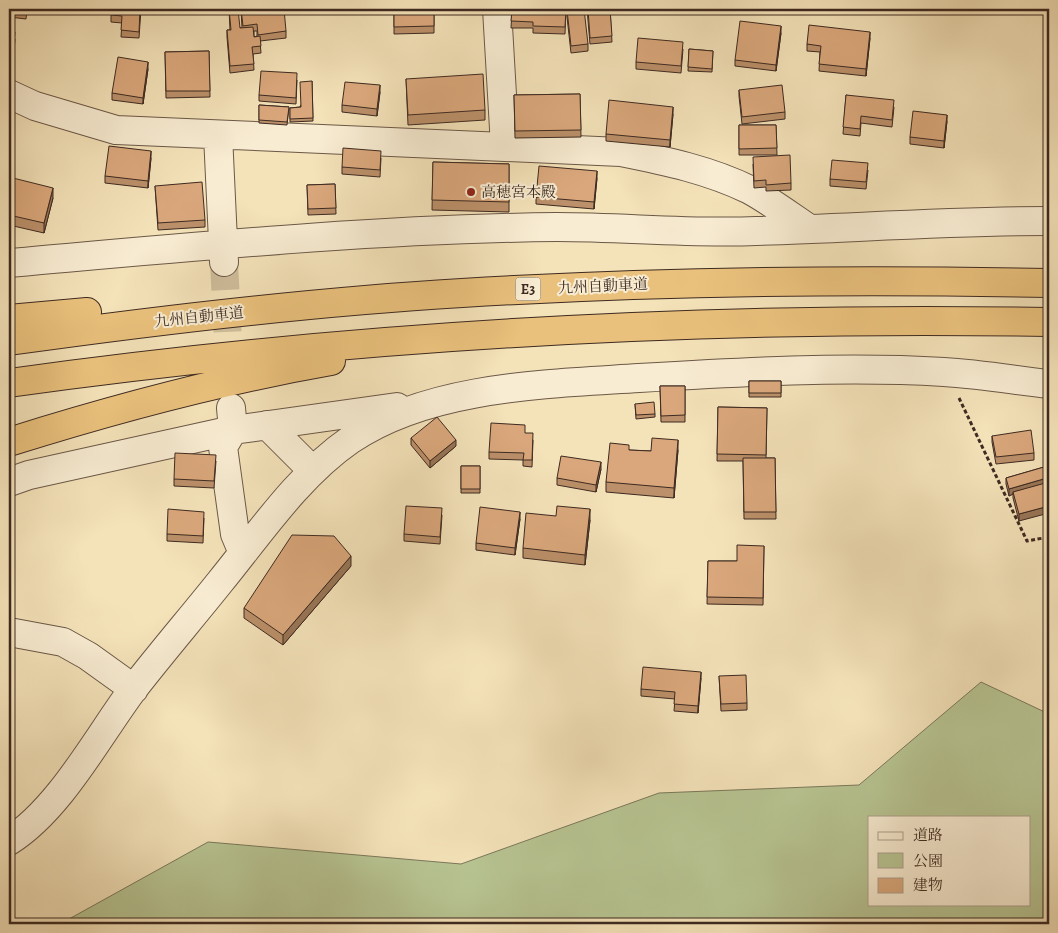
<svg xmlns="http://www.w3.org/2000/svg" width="1058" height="933" font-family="Alegreya,'Noto Serif JP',serif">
  <rect width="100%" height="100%" fill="#f4e2b9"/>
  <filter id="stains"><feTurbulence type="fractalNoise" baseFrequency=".004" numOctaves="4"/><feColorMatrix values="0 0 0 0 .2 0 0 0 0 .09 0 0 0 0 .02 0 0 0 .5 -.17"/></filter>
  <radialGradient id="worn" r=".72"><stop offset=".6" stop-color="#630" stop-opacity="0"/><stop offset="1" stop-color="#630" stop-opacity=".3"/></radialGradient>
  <path fill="#b7c492" stroke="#7a775a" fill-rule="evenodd" d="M981,682L1049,714V924H60L208,842L461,864L659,793L859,785ZM869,817H1029V904H869Z"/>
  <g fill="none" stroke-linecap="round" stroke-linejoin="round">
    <path stroke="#cfbd9b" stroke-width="28" stroke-dasharray="28 14" stroke-linecap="butt" d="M224,262L230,381"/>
    <g stroke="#6b5847" stroke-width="30">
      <path id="minor" d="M497,9L505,146
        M9,94L35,106L116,130L621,152C666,161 709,170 750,190C770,201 789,215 808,228
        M218,135L224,262
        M9,263C191,247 374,229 557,227C624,227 690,234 756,231C854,228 951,221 1049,221
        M231,408L233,430L397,407
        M267,425L312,470
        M233,430L223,447L235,534L243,553
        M9,482L29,475L233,430
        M9,632L63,642L88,656L134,689
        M9,841C60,809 98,736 134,688C162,652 192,617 220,582C260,533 298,476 350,440C429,386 547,384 639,378C741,372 843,366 944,372C979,374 1014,380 1049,384"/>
    </g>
    <g stroke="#3d2a21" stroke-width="30">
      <path id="highway" d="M9,319L87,312
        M9,341C159,320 311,302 462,293C657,281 854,279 1049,283
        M9,383C353,335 702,316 1049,322
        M9,442C114,409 222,380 331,361"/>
    </g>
    <path stroke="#3d2a21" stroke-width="3" stroke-dasharray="4 2.5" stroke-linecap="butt" d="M959,398L1027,541L1049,537"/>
    <use href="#minor" stroke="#f8ecd2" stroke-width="28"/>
    <use href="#highway" stroke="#eac17c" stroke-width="28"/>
  </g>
  <path fill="#bb906a" stroke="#3d2a21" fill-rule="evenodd" d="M9,9H27L26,19L9,17Z
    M111,9H141L139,38L121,37L122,23L111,22Z
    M229,9L240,28H242L241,9L286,31V38L260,41L261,53L253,54L254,70L230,73L227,37V30H230ZM254,31H257V36L254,37Z
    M394,9H434V33L394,34Z
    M512,9H566L565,34L533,33V28H511Z
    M587,9H610L612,42L590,44Z
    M567,10L588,44V51L571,53L567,17Z
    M9,32L15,39L12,75L9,74Z
    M781,33L776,71L735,66V60Z
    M870,38L866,76L819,71L820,52L807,51V44Z
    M683,49L681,73L636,69V62Z
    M689,49L713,51L712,72L688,71Z
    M209,51L210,97L166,98L165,52Z
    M148,69L143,104L112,100V93Z
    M406,79L485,110V120L408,125Z
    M297,80L296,104L259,101V95Z
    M312,81L313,121L290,122V108L300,107Z
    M739,90L785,112V119L742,124L739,96Z
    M380,92L377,116L342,112V105Z
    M580,94L581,137L515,138L514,95Z
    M846,95L894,107L892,127L861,123L860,136L843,134Z
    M259,105L289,107L287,125L259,123Z
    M673,114L670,147L606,141V134Z
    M947,121L944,148L910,144V137Z
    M739,125H776L777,155H739Z
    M151,158L148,188L105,183V176Z
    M381,158L380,177L342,174V167Z
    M433,162L509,164V212L432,210Z
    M753,164L791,183V190L766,191V187L754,188Z
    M868,170L866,189L830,186V179Z
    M9,177L53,198L44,233L9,225Z
    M597,178L594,209L536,204V197Z
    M335,184L336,214L308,215L307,185Z
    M155,186L205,220V227L158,230Z
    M749,381H781V397H749Z
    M660,386H685V422H661Z
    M635,404L655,414V417L636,419Z
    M718,407L767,408L766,458H775L776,519H744L743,461H717Z
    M525,433L533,440L532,467L523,466V460L489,459V452Z
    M992,436L1034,453V460L996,464L992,442Z
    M411,438L456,446L430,468L411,445Z
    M629,450L651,451L678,450L674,498L606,492V482Z
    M216,461L214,488L174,486V479Z
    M461,466H480V493H461Z
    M1044,467L1019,521L1013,498V494L1009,496L1006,484V478Z
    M601,469L596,492L557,485V478Z
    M442,515L440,544L404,541V534Z
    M204,518L203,543L167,541V534Z
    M520,519L515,555L476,550V543Z
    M590,520L585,565L523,558V548Z
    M764,546L763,605L707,604L708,561H737Z
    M351,566L283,645L244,618V608Z
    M719,676L747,703V710L721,711Z
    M701,678L698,713L674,711L675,699L641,696V689Z"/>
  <path fill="#987556" stroke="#3d2a21" d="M781,26V33L776,71V65Z
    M870,32V38L866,76V69Z
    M148,62V69L143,104V98Z
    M380,85V92L377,116V109Z
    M673,107V114L670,147V140Z
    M947,115V121L944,148V141Z
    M151,151V158L148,188V181Z
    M597,171V178L594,209V202Z
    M53,188V198L44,233V223Z
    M456,440V446L430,468V461Z
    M678,440V450L674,498V488Z
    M601,462V469L596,492V485Z
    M1047,478V485L1013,492V494L1009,496V489Z
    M1049,506V513L1019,521V514Z
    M590,509V520L585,565V555Z
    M520,512V519L515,555V548Z
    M351,556V566L283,645V635Z
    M701,672V678L698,713V706Z"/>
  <path fill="#d9a77b" stroke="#3d2a21" d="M9,9H27L26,12L9,10Z
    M111,9H140L139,32L121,30L122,16L111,15Z
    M229,9H238L240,28L253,27L254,37L260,36L261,46L252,47L254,64L230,66L227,30H231Z
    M241,9H284L286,31L258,35L257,24L243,26Z
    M394,9H434V26L394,27Z
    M512,9H566L565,27L533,26V22L511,21Z
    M579,9H584L588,44L571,46L567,10Z
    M588,9H610L612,36L590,38Z
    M740,21L781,26L776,65L735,60Z
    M809,25L870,32L866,69L819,64L821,46L807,44Z
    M9,32H15L12,68H9Z
    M638,38L683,42L681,66L636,62Z
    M689,49L713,51L712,69L688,67Z
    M209,51L210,91H166L165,52Z
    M118,57L148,62L143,98L112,93Z
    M261,71L297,73L296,98L259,95Z
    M483,74L485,110L408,115L406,79Z
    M312,81L313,118L290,119V108L301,107L300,82Z
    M345,82L380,85L377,109L342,105Z
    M782,85L785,112L742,117L739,90Z
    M580,94L581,130L515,131L514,95Z
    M846,95L894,100L892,120L861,116L860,129L843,127Z
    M609,100L673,107L670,140L606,134Z
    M259,105L289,107L287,122L259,120Z
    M913,111L947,115L944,141L910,137Z
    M739,125H776L777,148L739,149Z
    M109,146L151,151L148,181L105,176Z
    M343,148L381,151L380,170L342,167Z
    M790,155L791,183L766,185V180L754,181L753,157Z
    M832,160L868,163L866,182L830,179Z
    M433,162L509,164V202L432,200Z
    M539,166L597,171L594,202L536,197Z
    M9,177L53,188L44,223L9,215Z
    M202,182L205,220L158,223L155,186Z
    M335,184L336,208L308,209L307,185Z
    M749,381H781V393H749Z
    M660,386H685V415L661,416Z
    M654,402L655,414L636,415L635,404Z
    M718,407L767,408L766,455L717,454Z
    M437,417L456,440L430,461L411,438Z
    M491,423L525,425V433H533L532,460H523L524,453L489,452Z
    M1031,430L1034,453L996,457L992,436Z
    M652,438L678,440L674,488L606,482L610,443L629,445V450L651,451Z
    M175,453L216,455L214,481L174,479Z
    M561,456L601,462L596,485L557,478Z
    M743,458H775L776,512H744Z
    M461,466H480V489H461Z
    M1044,467L1047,478L1009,489L1006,478Z
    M1049,482V506L1019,514L1013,492Z
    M406,506L442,508L440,537L404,534Z
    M557,506L590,509L585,555L523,548L526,513L556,516Z
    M480,507L520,512L515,548L476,543Z
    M168,509L204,512L203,536L167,534Z
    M292,535L334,536L351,556L283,635L244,608Z
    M737,545L764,546L763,598L707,597L708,561H737Z
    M643,667L701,672L698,706L674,704L675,692L641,689Z
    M746,675L747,703L721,704L719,676Z"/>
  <circle fill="#8f2418" stroke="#f8ecd2" stroke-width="2" cx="471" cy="192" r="5"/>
  <g text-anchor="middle" stroke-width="4" stroke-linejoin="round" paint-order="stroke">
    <rect fill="#f8ecd2" stroke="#756456" stroke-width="1" x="515.5" y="277.5" width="25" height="23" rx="4"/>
    <g font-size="14" font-weight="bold" fill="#3d2a21">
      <text x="528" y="294">E3</text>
    </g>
    <g font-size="15" fill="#3d2a21" stroke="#f8ecd2" text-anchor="start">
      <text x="481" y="197">高穂宮本殿</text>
    </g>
    <g font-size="15" fill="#3d2a21" stroke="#f8ecd2">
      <text transform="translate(603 286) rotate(-3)" y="5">九州自動車道</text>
      <text transform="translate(199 317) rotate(-6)" y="5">九州自動車道</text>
    </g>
  </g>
  <rect width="1058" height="933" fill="none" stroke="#f4e2b9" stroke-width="30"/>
  <rect x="10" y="10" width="1038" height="913" fill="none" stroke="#3d2a21" stroke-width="2.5"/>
  <rect x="15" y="15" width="1028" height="903" fill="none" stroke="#3d2a21"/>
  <rect x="868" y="816" width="162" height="90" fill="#f8ecd2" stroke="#ad9e8b"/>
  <rect x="878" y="832" width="25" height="8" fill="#f8ecd2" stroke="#ad9e8b"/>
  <text x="913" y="840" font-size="15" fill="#3d2a21">道路</text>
  <rect x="878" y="853" width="25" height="15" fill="#b7c492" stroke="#ad9e8b"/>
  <text x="913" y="866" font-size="15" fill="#3d2a21">公園</text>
  <rect x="878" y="878" width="25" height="15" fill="#d9a77b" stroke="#ad9e8b"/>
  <text x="913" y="890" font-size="15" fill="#3d2a21">建物</text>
  <rect width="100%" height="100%" filter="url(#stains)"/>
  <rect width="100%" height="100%" fill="url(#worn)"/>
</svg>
